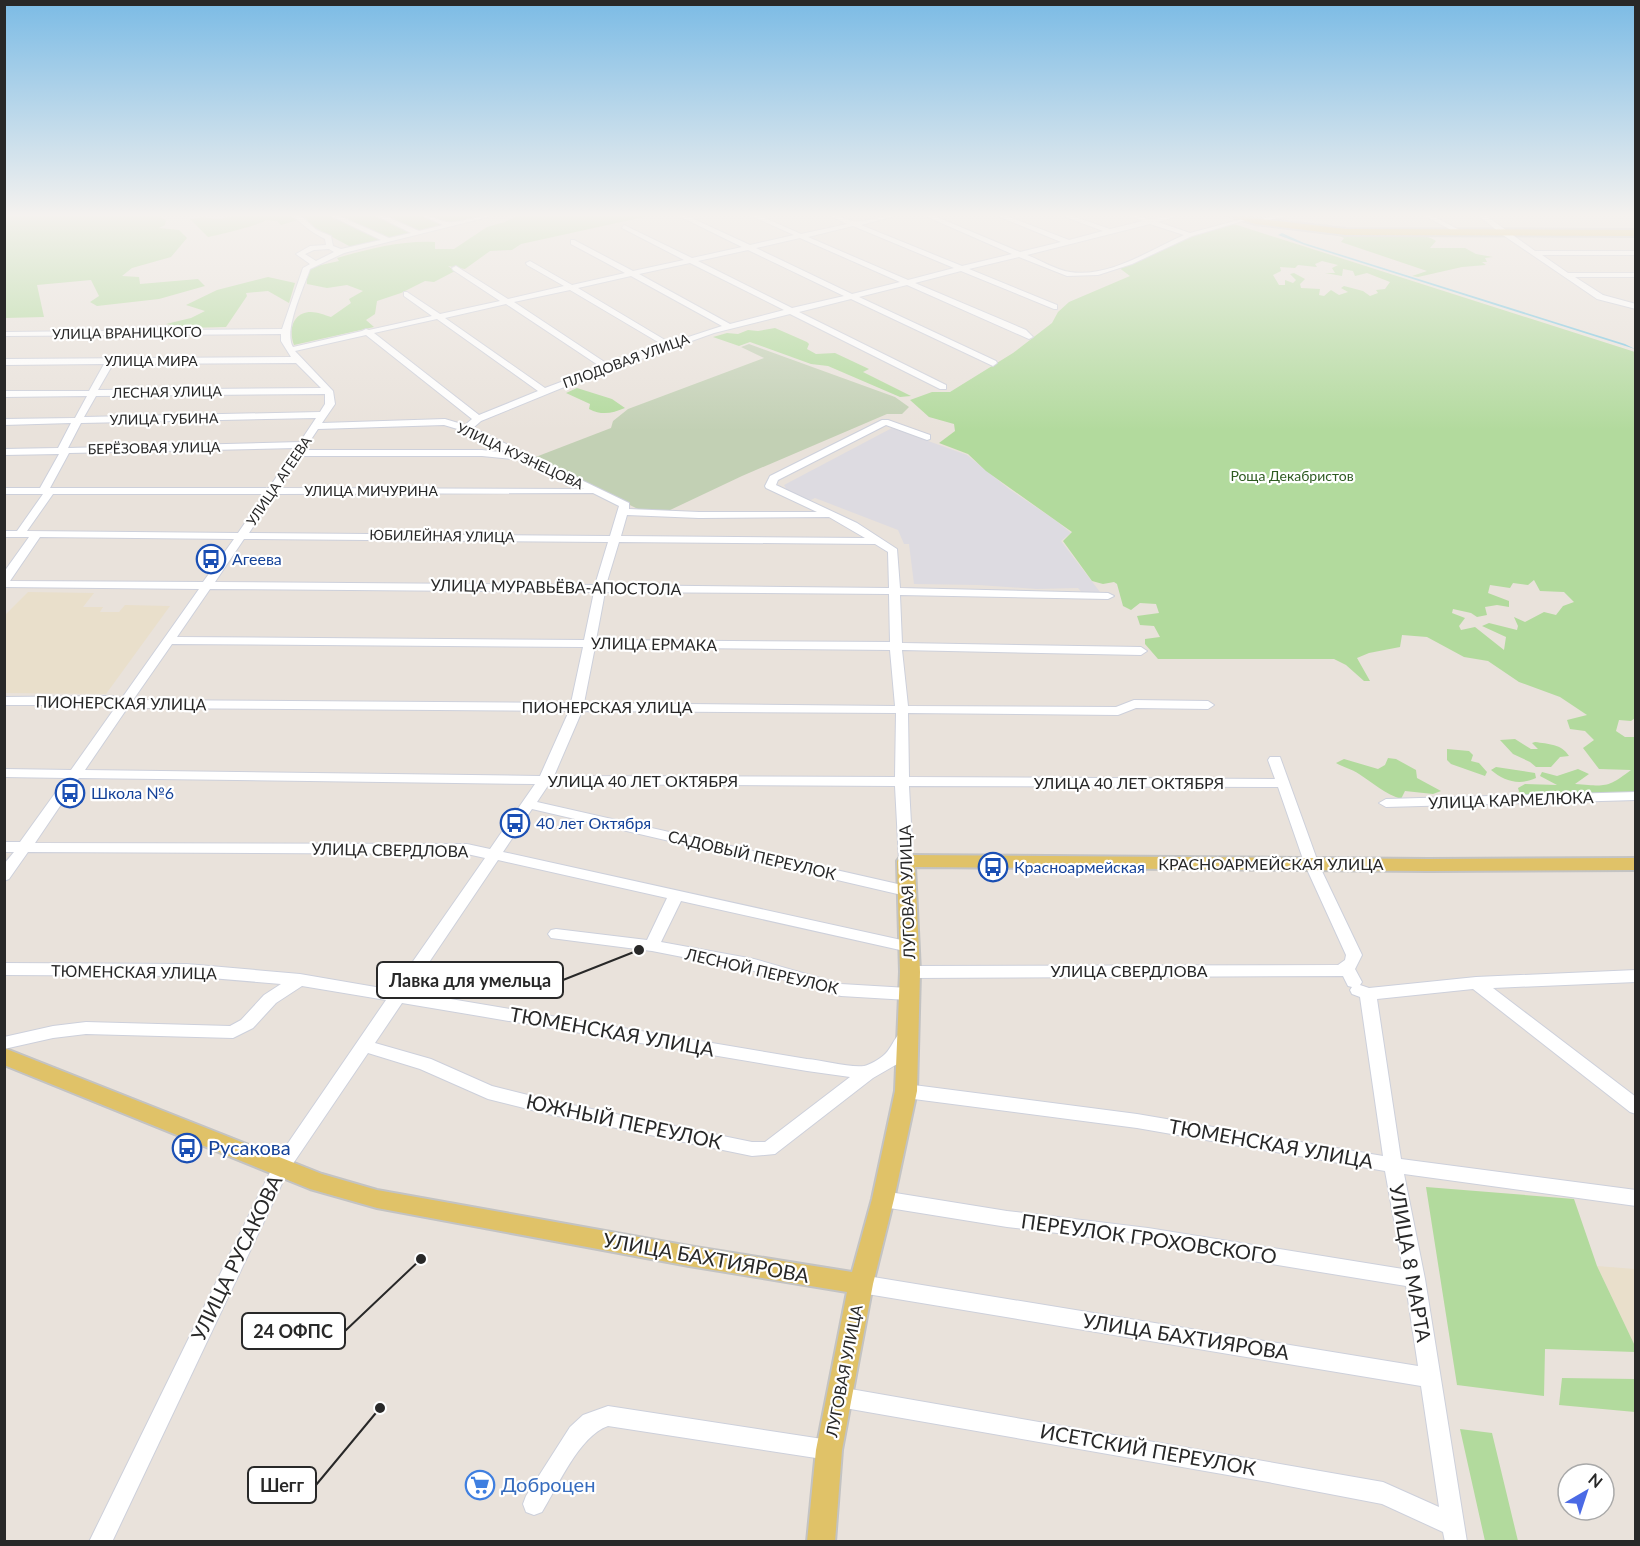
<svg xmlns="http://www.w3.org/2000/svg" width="1640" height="1546" font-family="Lato,sans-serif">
  <rect width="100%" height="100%" fill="#e9e2db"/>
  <path fill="#dddbe1" d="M892,428L967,455L1009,489L1055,520L1071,533L1061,541L1100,592L1083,594L1078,588L1037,589L978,585L914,584L909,544H904L898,530L815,498L809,501L788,492L784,485Z"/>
  <path fill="#e9dfcb" d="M28,592L94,593L83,607H103L100,612H119L125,605L170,606L106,694L5,693V615Z
    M1597,1266L1635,1269V1346Z"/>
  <path fill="#b2da9d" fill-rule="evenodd" d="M4,215H156L166,220L165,225L159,228L179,230L187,238L171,257L132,268L122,276L139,277L140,284L198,279L205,286L159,299L97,306L90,302L99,296L91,280L37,285L44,317L5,318Z
    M242,215H288L298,220L281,225L277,221L266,220C260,225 218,235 208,237L190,219L203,217L217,219Z
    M291,215H487L351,247Z
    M518,215H653L521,244L512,250L490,251L465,269L448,266L455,271L434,282L425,281L401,293L377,301L375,314L366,320L374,327L294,345C288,330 293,312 311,312C317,312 325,315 331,317L351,303L349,299L363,291L347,285L327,288L307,284L306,276L312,267L339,261L337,258C368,249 403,240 435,242V249H454L487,227L505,222Z
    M1234,224L1635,352V718L1631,721L1619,720L1616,731L1625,737H1635V792L1520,795L1518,788L1525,784L1557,785L1540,776L1542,772L1557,776L1578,769L1589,774L1575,784C1605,786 1606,789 1631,770L1599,769L1583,748L1594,740L1585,731L1570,729L1567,720L1587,715L1560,697L1519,682L1488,661L1464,657L1427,637L1402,635L1400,647L1369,653L1357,658L1370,681H1364L1346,665L1334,659H1158L1145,644V639L1160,637L1154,626L1140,625L1137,616L1159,613L1156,604L1140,603L1131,610L1123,606L1117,584L1114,582L1103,584L1092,581L1063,541L1072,532L986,471L968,454L939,443L955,431L954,424L929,417L910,400L932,392H950L1013,353L1052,323L1058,312L1069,302L1130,276L1118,267L1194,236ZM1322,261L1338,265L1332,268L1335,273H1325L1342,276L1343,269L1353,271L1355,276L1367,273L1390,282L1385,289L1376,290L1378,293L1370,296L1363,291L1344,286L1341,288L1348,292L1339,295L1331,290L1324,296L1319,295L1320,289L1301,288L1300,284L1305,279L1294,273L1290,274L1296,280L1293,283L1285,280V285H1279L1273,275L1281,271L1280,267L1295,268L1298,265L1317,267L1315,264ZM1534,580L1540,591L1564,592L1574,602L1563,606L1556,615L1544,612L1525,622L1514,617L1518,626L1517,630L1489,623L1482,626L1506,637L1504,650L1475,627L1461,630L1459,626L1465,618L1452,613L1453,609L1471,613L1477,617L1487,615L1485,607L1497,605L1509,607V601L1488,593L1490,585L1510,588L1513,583L1528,585Z
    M1320,231C1339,231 1426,230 1436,241L1430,248H1465L1476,254L1493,257L1485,258L1487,262H1482L1486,265L1462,267L1418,277L1412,276L1427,271L1341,242L1344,238C1336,233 1327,236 1318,233Z
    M268,277L295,283L289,303L268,291L246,293L247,296L226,327L187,328L166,324L191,318L205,311L186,305L217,290Z
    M775,328L807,342L809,344L807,349L816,354L835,353L869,369L863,372L911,396L900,397L828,366L811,364L750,342L739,346L713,337L727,333L738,334L748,330L758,331Z
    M577,388L612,399L625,408C612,413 603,416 589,409L590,404L566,393Z
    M1515,739L1531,749H1538L1532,743L1535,742C1548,744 1562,744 1569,756L1560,757L1551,767H1536L1530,762L1513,754L1500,740Z
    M1447,749L1469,751L1473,755L1471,761L1479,763L1487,772L1485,776L1451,764L1447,760Z
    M1388,758L1396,759L1416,770L1417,778L1441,791L1433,794L1405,791L1401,799C1385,794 1373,783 1359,774C1352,769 1343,767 1336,763L1344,759L1378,769L1385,765Z
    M1496,767L1535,773L1536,778C1519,786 1504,781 1491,770Z
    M1426,1187L1574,1199L1597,1266L1635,1346V1352L1545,1349L1544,1396L1457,1385Z
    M1562,1378L1635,1379V1412L1559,1405Z
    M1460,1429L1492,1433L1518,1541H1485Z"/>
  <path fill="#c2d0b4" d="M749,344L895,397L909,407L902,414H887L742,476L668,511L638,509L533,458L611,428L613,421L628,409L764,358L741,347Z"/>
  <path fill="#78c6e0" d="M1282,233L1304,243L1625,344L1635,349L1305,245L1278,235Z"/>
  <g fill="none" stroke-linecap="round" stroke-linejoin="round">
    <g stroke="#cdd0db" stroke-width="2">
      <path id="minor" d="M292,215C306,215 307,223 317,230C321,232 326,234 331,236L333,246L341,249L381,240L329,215H337L389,238L411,233L375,215H383L419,231L443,225L421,215C432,215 443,224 453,222C468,221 481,215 496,215L344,253L310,269C304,287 283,331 293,347L362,331L366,329L369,330L432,316L404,296V292H407L440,314L500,301L453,270L452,268L456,266L508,299L564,286L527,265L526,263L530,261L572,285L625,273L571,244V240H574L633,271L684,260L622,228L624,225L692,258L742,247L677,215H685L750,245L794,235L749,215H758L801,234L847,224L829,215C838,215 844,219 853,221C864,223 885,215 898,215L861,225L962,266L1012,254L923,215H932L1020,252L1061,242L995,215H1004L1069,240L1103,231L1060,215H1069L1110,229L1143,221L1128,215C1137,215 1146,220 1154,219C1163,218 1171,215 1180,215L1158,222L1190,233L1246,218V220L1192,236L1132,264L1098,275L1067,276L1019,257L969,269L1057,305V309H1054L961,271L915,283L1026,330L1033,337L1029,339L907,285L859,297L996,361L997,363L993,366L851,299L799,312L946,385V389H940L790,314L714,333L574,383L481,421L473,428L629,503V509L699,512H817L766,488L765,486L770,476L882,420H888L930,435V439L927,440L886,425L778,480L776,485L857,523L897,549L900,588L1108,593L1114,596L1108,599L900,595L902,643L1141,647L1147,651L1141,655L902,650L908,706L1116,707L1134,700L1208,701L1214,705L1208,709L1136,708L1118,715L908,713L909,777L1275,779L1268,760L1270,757H1280L1319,865L1362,955L1355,969L1362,982L1360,985L1369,988L1476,977L1636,970V982L1493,988L1636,1097V1114L1630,1112L1473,989L1377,999L1401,1159L1636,1190V1206L1404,1174L1425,1279L1467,1542H1445L1443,1532L1382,1504L1268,1482L839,1407L832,1404L829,1397L832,1390L839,1387L1383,1482L1439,1507L1421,1386L861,1293L854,1290L851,1284L854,1278L861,1275L1418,1366L1406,1286L1148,1244L1007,1227L883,1207L876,1204L874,1199L876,1194L883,1191L1007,1211L1148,1228L1403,1269L1385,1171L1137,1128L906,1098L900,1096L897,1091L900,1086L906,1084L1137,1114L1383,1156L1360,997L1352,994L1350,990L1352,987L1348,986L1343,976L910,978L904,976L902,972L904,968L910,966L1338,965L1345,960L1346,955L1305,865L1278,787L909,786L913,861L906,866L899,861L895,786L549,784L537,802L911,887L913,891L911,895L906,896L532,809L503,852L915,943L917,947L915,951L909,952L681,901L661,942L754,959L841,984L908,988L914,990L916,994L914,998L908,1000L841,996L754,971L652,951L551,938L548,934L551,930L556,929L647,940L667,898L498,860L409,992L807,1059C822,1060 850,1068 864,1066C869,1065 880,1059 884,1055C895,1046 896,1025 914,1031L916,1035L905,1049L899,1063L873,1078L775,1154L752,1156L548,1114L488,1099L420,1069L368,1053L288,1171L112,1542H89L275,1162L386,1000L302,986L276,1003L253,1028L233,1038L86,1034L53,1038L4,1049V1037L53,1026L86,1022L230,1026L241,1020L264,995L281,984L187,976L4,975V963L187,964L300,974L393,990L485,858L467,854L28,852L9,879L4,881V864L14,852H4V842H20L66,778L4,777V769L71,770L117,705H4V697L111,696L122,698L199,589L4,587V572L29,537H4V531H17L43,494H4V488H40L59,454L4,455V449L58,448L71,423L4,425V419L75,418L87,396L4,397V391H89L104,364L4,365V359L291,357L281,341V334L4,336V332L282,329L303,268L310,264L296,254L310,246L326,245L325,239C312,233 302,224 292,215ZM1150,224L1184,235C1150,250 1109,278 1070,272C1056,270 1040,260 1027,255ZM853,226L954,268L908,280L808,237ZM800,238L900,282L852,294L756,248ZM329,249L334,252L316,261L305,254L314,250ZM748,250L844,296L792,308L698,261ZM690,263L784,310L730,324L639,274ZM631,276L722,326L670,343L578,288ZM570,290L663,345L609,365L514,302ZM506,304L601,367L545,388L445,318ZM437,319L538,391L479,415L374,333ZM366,335L472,419L465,425L445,419L322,423L335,404L333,391L295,351ZM296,363L321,388L98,390L113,364ZM325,394V404L320,412L84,417L96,396ZM316,418L300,442L68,448L81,423ZM444,425L464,431L508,453L482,450H304L318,429ZM296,448L269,488H50L69,453ZM300,456H482L514,459L518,457L584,489L279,488ZM593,493L619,506L610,536L249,533L275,494ZM53,494H265L238,533L27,531ZM627,515L699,518L829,517L865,538L621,536ZM40,537L234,539L203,582L10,581ZM244,539L608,542L595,585L215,582ZM619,542L875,544L888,552L889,588L606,585ZM210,589L594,592L584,640L177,637ZM605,592L889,594L890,642L596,640ZM172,644L583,647L571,703L133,700ZM595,647L890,650L895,706L584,703ZM128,707L132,708L569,711L540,776L85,770ZM582,711L896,713L895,777L554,776ZM79,778L535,784L490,849L467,844L35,843ZM402,1003L807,1071L850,1077L765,1142H752L548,1100L492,1086L431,1059L375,1043Z
        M1278,215H1292L1255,223L1252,221Z
        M1423,215H1431L1463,232L1457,233Z
        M1478,215H1485L1535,251H1636V255H1542L1568,273H1636V277H1575L1603,295L1636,304V309L1597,299L1500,233Z
        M1636,792V800L1386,807L1379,803L1386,799Z
        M608,1406L829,1440L837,1443L840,1450L837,1457L829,1460L608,1426C579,1436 558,1486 542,1512L534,1515L526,1512L523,1504L526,1496L570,1427L583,1415Z"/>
    </g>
    <g stroke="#c3c3c3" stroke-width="4">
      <path id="major" d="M1227,215L1346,229L1636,230V236L1346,235L1255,224Z
        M906,855L1428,859L1636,858V870L1428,871L915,867L920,972L917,1091L894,1199L873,1284L842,1450L835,1542H807L816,1450L847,1292L689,1266L377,1208L310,1189L4,1065V1048L322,1174L377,1190L689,1246L852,1272L872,1199L895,1091L900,972L897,861L900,857Z"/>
    </g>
    <use href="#minor" fill="#fff" fill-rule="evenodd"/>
    <use href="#major" fill="#e0c268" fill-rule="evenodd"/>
  </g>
  <linearGradient id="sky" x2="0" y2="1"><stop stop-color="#7bbbe5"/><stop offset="0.5" stop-color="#f5f2ef"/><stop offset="1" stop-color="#f5f2ef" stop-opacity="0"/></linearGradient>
  <rect width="1640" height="431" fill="url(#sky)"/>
  <defs>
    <g id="bus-ring" transform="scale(1.5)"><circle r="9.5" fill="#fff" stroke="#1a4fb4" stroke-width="1.5"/><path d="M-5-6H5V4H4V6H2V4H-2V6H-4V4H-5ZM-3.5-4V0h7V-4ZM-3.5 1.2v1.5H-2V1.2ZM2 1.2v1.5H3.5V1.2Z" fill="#1a4fb4"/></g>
    <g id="supermarket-ring" transform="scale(1.5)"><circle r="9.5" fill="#fff" stroke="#3f7fe0" stroke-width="1.5"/><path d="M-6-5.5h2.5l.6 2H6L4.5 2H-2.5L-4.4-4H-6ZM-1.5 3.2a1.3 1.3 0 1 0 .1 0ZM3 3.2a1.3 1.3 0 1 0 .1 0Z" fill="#3f7fe0"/></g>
  </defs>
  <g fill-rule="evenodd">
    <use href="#bus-ring" x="211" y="559"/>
    <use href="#bus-ring" x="70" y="793"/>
    <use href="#bus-ring" x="515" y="823"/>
    <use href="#bus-ring" x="993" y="867"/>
    <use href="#bus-ring" x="187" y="1148"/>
    <use href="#supermarket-ring" x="480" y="1485"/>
  </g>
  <g text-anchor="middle" stroke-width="4.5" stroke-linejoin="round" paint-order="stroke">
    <g font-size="14" fill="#282828" stroke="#fff">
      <text transform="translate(127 333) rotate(-1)" y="5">УЛИЦА ВРАНИЦКОГО</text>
      <text x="151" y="366">УЛИЦА МИРА</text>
      <text transform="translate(626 361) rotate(-20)" y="5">ПЛОДОВАЯ УЛИЦА</text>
      <text transform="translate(167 392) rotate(-1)" y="5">ЛЕСНАЯ УЛИЦА</text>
      <text transform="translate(164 419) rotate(-1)" y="5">УЛИЦА ГУБИНА</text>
      <text transform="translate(154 448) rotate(-1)" y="5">БЕРЁЗОВАЯ УЛИЦА</text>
      <text transform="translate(520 456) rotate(25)" y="5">УЛИЦА КУЗНЕЦОВА</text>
      <text transform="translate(279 481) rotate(-56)" y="5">УЛИЦА АГЕЕВА</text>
      <text x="371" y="496">УЛИЦА МИЧУРИНА</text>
      <text transform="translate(442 536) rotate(1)" y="5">ЮБИЛЕЙНАЯ УЛИЦА</text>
    </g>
    <g font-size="14" fill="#2e5b21" stroke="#fff">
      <text x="1292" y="481">Роща Декабристов</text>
    </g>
    <g font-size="16" fill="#164399" stroke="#fff" text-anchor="start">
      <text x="232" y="565">Агеева</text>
      <text x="91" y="799">Школа №6</text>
      <text x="536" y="829">40 лет Октября</text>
      <text x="1014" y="873">Красноармейская</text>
    </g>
    <g font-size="16" fill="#282828" stroke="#fff">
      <text transform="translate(556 587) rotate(1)" y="6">УЛИЦА МУРАВЬЁВА-АПОСТОЛА</text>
      <text transform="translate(654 644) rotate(1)" y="6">УЛИЦА ЕРМАКА</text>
      <text transform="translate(121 703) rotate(1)" y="6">ПИОНЕРСКАЯ УЛИЦА</text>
      <text x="607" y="713">ПИОНЕРСКАЯ УЛИЦА</text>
      <text x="643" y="787">УЛИЦА 40 ЛЕТ ОКТЯБРЯ</text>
      <text x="1129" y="789">УЛИЦА 40 ЛЕТ ОКТЯБРЯ</text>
      <text transform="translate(1511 800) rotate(-2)" y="6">УЛИЦА КАРМЕЛЮКА</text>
      <text transform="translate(390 850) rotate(1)" y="6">УЛИЦА СВЕРДЛОВА</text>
      <text transform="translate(752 855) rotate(13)" y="6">САДОВЫЙ ПЕРЕУЛОК</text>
      <text x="1271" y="870">КРАСНОАРМЕЙСКАЯ УЛИЦА</text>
      <text transform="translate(907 892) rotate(-92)" y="6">ЛУГОВАЯ УЛИЦА</text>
      <text transform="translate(762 971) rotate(13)" y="6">ЛЕСНОЙ ПЕРЕУЛОК</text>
      <text x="1129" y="977">УЛИЦА СВЕРДЛОВА</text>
      <text transform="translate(134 972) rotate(1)" y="6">ТЮМЕНСКАЯ УЛИЦА</text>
      <text transform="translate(844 1371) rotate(-79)" y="6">ЛУГОВАЯ УЛИЦА</text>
    </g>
    <g font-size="20" fill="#282828" stroke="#fff">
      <text transform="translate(612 1032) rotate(10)" y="7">ТЮМЕНСКАЯ УЛИЦА</text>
      <text transform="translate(624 1122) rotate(12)" y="7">ЮЖНЫЙ ПЕРЕУЛОК</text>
      <text transform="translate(1271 1144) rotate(10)" y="7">ТЮМЕНСКАЯ УЛИЦА</text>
      <text transform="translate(1149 1239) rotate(8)" y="7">ПЕРЕУЛОК ГРОХОВСКОГО</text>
      <text transform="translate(237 1258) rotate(-64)" y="7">УЛИЦА РУСАКОВА</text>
      <text transform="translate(706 1258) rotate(10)" y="7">УЛИЦА БАХТИЯРОВА</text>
      <text transform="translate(1410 1263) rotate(80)" y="7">УЛИЦА 8 МАРТА</text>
      <text transform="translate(1186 1337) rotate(9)" y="7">УЛИЦА БАХТИЯРОВА</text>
      <text transform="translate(1148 1450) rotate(10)" y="7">ИСЕТСКИЙ ПЕРЕУЛОК</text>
    </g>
    <g font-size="20" fill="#164399" stroke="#fff" text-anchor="start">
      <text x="208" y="1155">Русакова</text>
    </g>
    <g font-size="20" fill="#366cbe" stroke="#fff" text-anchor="start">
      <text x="501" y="1492">Доброцен</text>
    </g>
  </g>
  <path fill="none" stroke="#282828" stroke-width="2" d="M639 950L563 980M421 1259L345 1331M380 1408L316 1485"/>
  <g fill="#282828" stroke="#fff" stroke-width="2">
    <circle cx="639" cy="950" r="6"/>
    <circle cx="421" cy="1259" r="6"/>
    <circle cx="380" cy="1408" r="6"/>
  </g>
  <g fill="#fff" stroke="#282828" stroke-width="2">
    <rect x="377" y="962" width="186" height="36" rx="6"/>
    <rect x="242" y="1313" width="103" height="36" rx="6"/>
    <rect x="248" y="1467" width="68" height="36" rx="6"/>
  </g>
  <g font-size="18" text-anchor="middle" font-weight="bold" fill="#282828">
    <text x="470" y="987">Лавка для умельца</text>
    <text x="293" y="1338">24 ОФПС</text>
    <text x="282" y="1492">Шегг</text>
  </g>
  <rect width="1640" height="1546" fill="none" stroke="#282828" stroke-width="12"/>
  <g transform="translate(1586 1492) rotate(39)"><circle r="28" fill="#ffffff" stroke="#a9a9a9" stroke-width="1.5"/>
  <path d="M0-4.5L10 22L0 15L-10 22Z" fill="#4b6ae5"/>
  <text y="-9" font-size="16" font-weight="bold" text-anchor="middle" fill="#282828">N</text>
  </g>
</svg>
